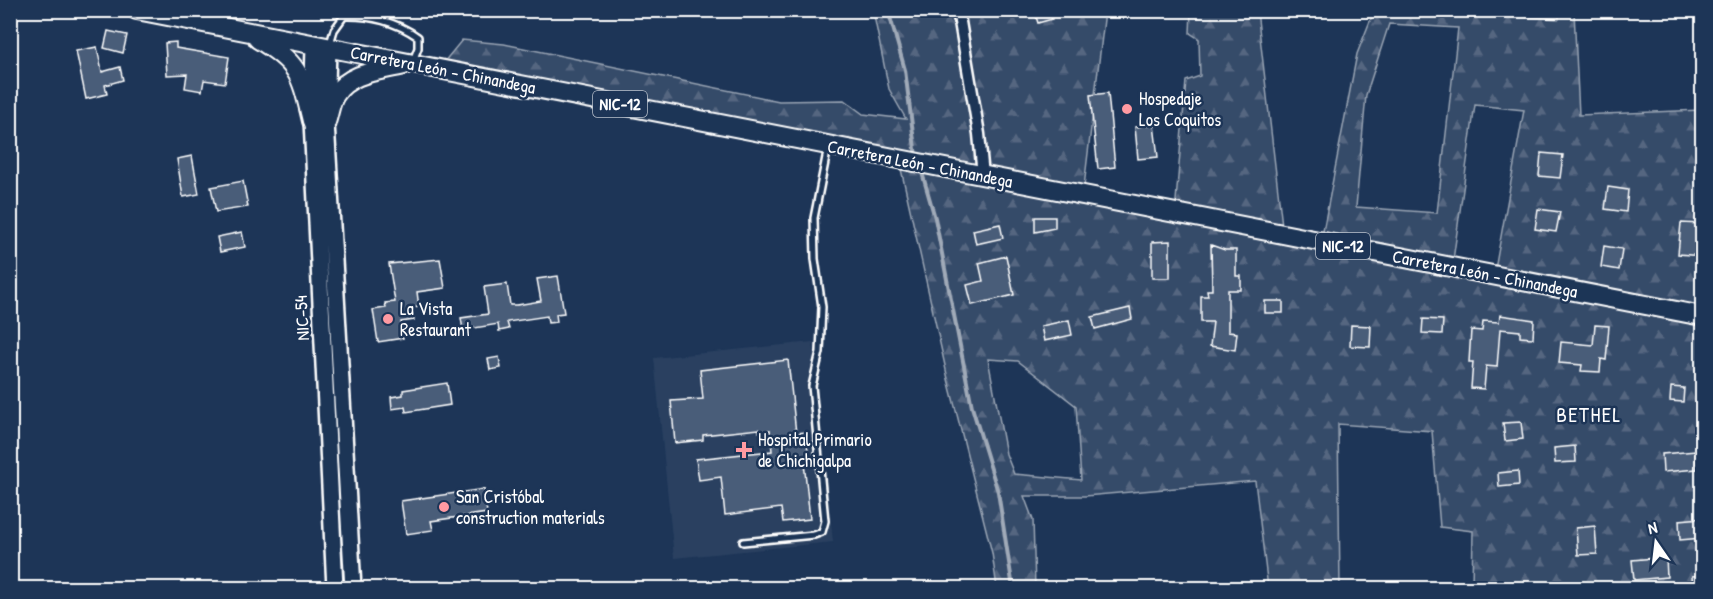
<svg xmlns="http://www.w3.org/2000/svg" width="1713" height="599" font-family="'Patrick Hand',sans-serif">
  <defs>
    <pattern id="forest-firs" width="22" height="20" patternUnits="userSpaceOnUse" patternTransform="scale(1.5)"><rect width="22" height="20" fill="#364b69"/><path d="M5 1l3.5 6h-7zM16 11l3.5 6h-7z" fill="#546680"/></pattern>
  </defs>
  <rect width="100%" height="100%" fill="#1d3557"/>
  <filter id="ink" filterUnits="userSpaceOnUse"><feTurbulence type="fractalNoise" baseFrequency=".0167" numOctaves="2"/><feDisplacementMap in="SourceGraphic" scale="12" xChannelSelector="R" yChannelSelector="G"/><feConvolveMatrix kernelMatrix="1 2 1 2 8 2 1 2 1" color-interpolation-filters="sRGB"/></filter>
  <g filter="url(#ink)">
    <path fill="#2a4161" d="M813,342L833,542L674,558L654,358Z"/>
    <path fill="url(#forest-firs)" stroke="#9aa5b4" stroke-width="1.5" fill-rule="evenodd" d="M1418,10L1559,19V11H1574L1579,115L1702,110V588H1472L1473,531L1440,527L1432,431L1338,424L1340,588H1268L1255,481L1085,496H1024L1033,520L1035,588H997L992,553L948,379L899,160L439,68L462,40L504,44L779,101L844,100L863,114L906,119L889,89L873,11H1105L1083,195L1175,213L1186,81L1200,76L1199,39L1190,33L1191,11H1257L1283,234L1321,242L1357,54L1374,11ZM1389,24L1458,28L1437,213L1356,207L1366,95ZM1475,105L1524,110L1494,275L1452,267ZM988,359L1018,361L1076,406L1081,480L1014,474L1006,454Z"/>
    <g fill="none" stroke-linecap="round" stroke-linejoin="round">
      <path stroke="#a0aab8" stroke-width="4" d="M888,10L905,70L916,157
        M921,169L935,218L972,407L998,492L1013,588"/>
    </g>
    <path fill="#4a5d79" stroke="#fff" stroke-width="1.5" d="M1034,10H1050L1052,19L1038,23Z
      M108,31L127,35L123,53L104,48Z
      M176,42V48L229,57L225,83L204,80L202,91L185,88L187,74L167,75L165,43Z
      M97,47L102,72L120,67L123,80L105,85L107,94L86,99L76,51Z
      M1108,93L1115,167L1098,169L1090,95Z
      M1154,125L1158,157L1138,159L1135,127Z
      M1541,153L1563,155L1560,178L1539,176Z
      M192,156L199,194L183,197L177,159Z
      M243,181L248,207L216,212L211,187Z
      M1608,187L1628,190L1626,212L1605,209Z
      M1538,209L1560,212L1556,232L1535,229Z
      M1035,217H1055V228L1035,232Z
      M1681,223L1702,224V256L1678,254Z
      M1000,224L1003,238L976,244L973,230Z
      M242,232L245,247L220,252L217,237Z
      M1170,241V278H1152V242Z
      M1211,245L1225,250H1236V276H1241V290H1228V332L1237,333L1235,350L1210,346L1213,322H1201V296H1208L1207,290H1212Z
      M1604,246L1622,249L1619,270L1601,267Z
      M1006,256L1014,295L972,305L967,285L983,281L979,263Z
      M440,259L445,288L417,292L419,307L412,308L414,320L401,322L403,338L378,342L373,310L386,308L385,303L395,302L389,264Z
      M558,276L564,313L556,314L557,322L548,323L547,316L507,322L509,329L499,331L498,324L463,330L461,318L488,314L484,287L507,284L510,305H517L541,301L537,279Z
      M1265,301H1283V313H1265Z
      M1130,308L1132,319L1095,329L1092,317Z
      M1500,315L1534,320L1533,338L1520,337V331L1500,329L1497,367L1486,366L1484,389L1471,388L1473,362H1469L1471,330L1482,331L1483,321L1499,322Z
      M1423,319L1443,320L1442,334L1422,333Z
      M1069,320L1072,335L1044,341L1041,326Z
      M1351,325L1371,326L1370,347L1350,346Z
      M1595,325L1609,326L1606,360L1601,359L1600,372L1581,371L1582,365L1559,363L1561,342L1593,345Z
      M499,357L501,368L490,370L488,359Z
      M788,360L796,433L806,432L809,462H804L810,519L783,522L781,508L725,515L721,477L699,480L696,459L772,451L770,430L759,432V429L703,435V440L675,443L671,401L703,399L700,370Z
      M447,383L450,405L406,412L405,407L392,409L391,397L403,395V390Z
      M1671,387L1684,388L1683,402L1670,401Z
      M1521,422L1523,439L1505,441L1503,423Z
      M1575,446L1576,462L1555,463L1554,448Z
      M1696,451L1697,469L1663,472L1662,454Z
      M1518,471L1519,485L1499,487L1498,473Z
      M484,489L487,513L431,521L433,530L406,534L401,501Z
      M1702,518V538L1680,540L1679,520Z
      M1595,526L1597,554L1578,555L1576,528Z
      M1666,557L1667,577L1634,580L1632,560Z
      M1702,575V588H1693L1692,576Z"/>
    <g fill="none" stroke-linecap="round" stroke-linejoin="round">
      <g stroke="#fff" stroke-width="10">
        <path id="service" d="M330,44L334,30L344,16C370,15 397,22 418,37V48L413,61
          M743,542L814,535L822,532L825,521L812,386L820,352L822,307L815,259L814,218L828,147"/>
      </g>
      <g stroke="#fff" stroke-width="15">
        <path id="minor" d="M958,10L979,134L983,176"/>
      </g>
      <g stroke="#fff" stroke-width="20">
        <path id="secondary" d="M314,46L312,121L335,588
          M328,48L326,122L353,588"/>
      </g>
      <g stroke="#fff" stroke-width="22">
        <path id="trunk" d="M137,10L1702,316
          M258,39C300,64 301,75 312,121
          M326,122C329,114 330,102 335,95C349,72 380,71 404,65"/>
      </g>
      <use href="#service" stroke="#1d3557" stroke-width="5"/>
      <use href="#minor" stroke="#1d3557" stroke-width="10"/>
      <use href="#secondary" stroke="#1d3557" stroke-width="15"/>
      <use href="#trunk" stroke="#1d3557" stroke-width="18"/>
    </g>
  </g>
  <g fill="#ff9aa2" stroke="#1d3557" stroke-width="2">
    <circle cx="1127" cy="109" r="6"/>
    <circle cx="388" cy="319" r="6"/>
    <path d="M741 441h6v6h6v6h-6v6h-6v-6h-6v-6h6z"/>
    <circle cx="444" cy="507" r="6"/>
  </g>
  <g text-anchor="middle" stroke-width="5" stroke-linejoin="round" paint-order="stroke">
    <g fill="#1d3557" stroke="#bbc2cd" stroke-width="1.5">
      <rect x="593" y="91" width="54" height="26" rx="4.5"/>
      <rect x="1316" y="233" width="54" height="26" rx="4.5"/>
    </g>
    <g font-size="16" font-weight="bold" fill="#fff">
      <text x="620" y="110">NIC-12</text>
      <text x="1343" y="252">NIC-12</text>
    </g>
    <g font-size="18" fill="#fff" stroke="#1d3557">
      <text transform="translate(443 70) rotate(11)" y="6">Carretera León - Chinandega</text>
      <text transform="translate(920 164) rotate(11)" y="6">Carretera León - Chinandega</text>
      <text transform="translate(1485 274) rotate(11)" y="6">Carretera León - Chinandega</text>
      <text transform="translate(302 318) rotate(-93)" y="6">NIC-54</text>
    </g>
    <g font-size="18" fill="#fff" stroke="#1d3557" text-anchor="start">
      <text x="1139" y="105">Hospedaje<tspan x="1139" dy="21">Los Coquitos</tspan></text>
      <text x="400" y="315">La Vista<tspan x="400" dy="21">Restaurant</tspan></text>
      <text x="758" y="446">Hospital Primario<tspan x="758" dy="21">de Chichigalpa</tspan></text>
      <text x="456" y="503">San Cristóbal<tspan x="456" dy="21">construction materials</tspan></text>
    </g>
    <g font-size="21" letter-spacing="1.5" fill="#fff" stroke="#1d3557">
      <text x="1589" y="422">BETHEL</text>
    </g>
  </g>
  <rect width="1713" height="599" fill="none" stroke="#1d3557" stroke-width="36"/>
  <rect x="18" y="18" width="1677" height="563" fill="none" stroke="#fff" stroke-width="2" filter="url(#ink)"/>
  <g transform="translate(1656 542) rotate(346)" stroke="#1d3557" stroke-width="4.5" paint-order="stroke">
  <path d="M0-4.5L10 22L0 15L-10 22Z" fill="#ffffff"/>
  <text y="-9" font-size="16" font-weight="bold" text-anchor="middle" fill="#ffffff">N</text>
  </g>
</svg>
